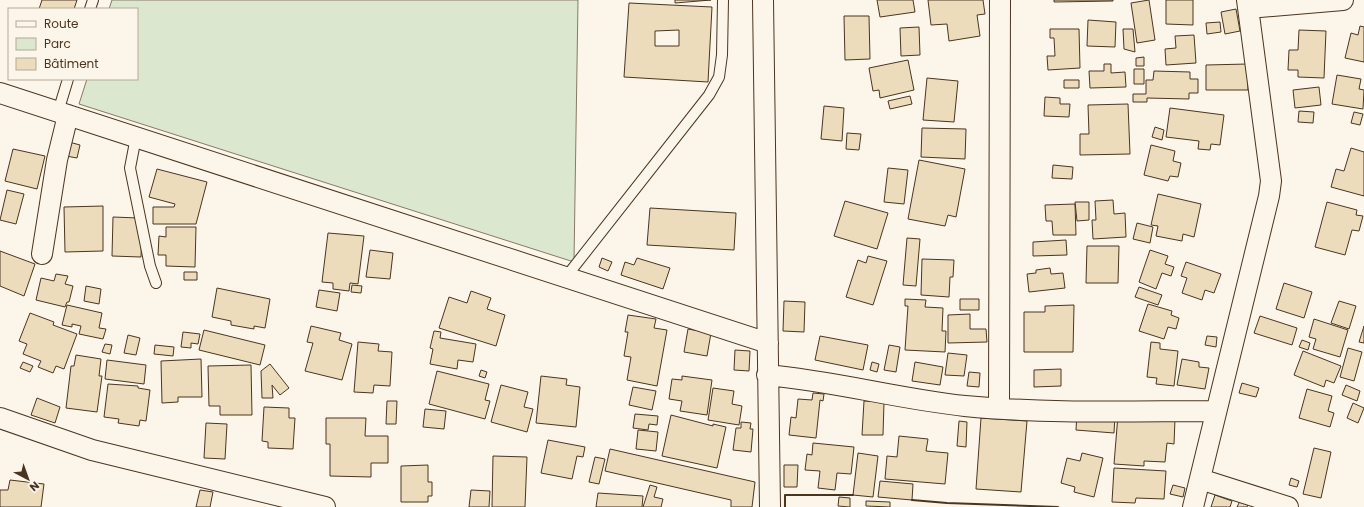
<svg xmlns="http://www.w3.org/2000/svg" width="1364" height="507" font-family="Poppins,sans-serif">
  <rect width="100%" height="100%" fill="#fbf6e9"/>
  <path fill="#dce7d0" stroke="#887966" d="M112,0H578L574,262L79,104L87,79H137V9H109Z"/>
  <path fill="#ecdcbc" stroke="#4a3520" fill-rule="evenodd" d="M42,0H77L74,9H39Z
    M675,0H711L675,3Z
    M877,0H913L915,12L880,17Z
    M928,0H983L985,14L977,15L980,36L949,41L947,24L931,25Z
    M1054,0H1113V1L1054,2Z
    M1149,0L1155,40L1137,43L1131,3Z
    M1166,0H1193V25L1166,24Z
    M629,3L712,7L708,82L624,77ZM679,30V46H655V31Z
    M1236,9L1240,31L1225,34L1221,12Z
    M844,16H869L870,59L845,60Z
    M1088,20L1116,22L1115,47L1087,46Z
    M1220,22L1221,32L1207,34L1206,23Z
    M1360,26L1364,27V62L1345,58L1351,33L1358,35Z
    M919,27L920,55L901,56L900,28Z
    M1050,29H1079L1080,68L1048,70L1047,56H1055L1054,38H1050Z
    M1123,29H1133L1135,52L1124,49Z
    M1299,30L1326,31L1324,78L1298,77V70H1288L1289,50H1298Z
    M1194,35L1196,63L1166,65L1165,49L1176,48L1175,36Z
    M1144,57V66H1136V58Z
    M908,60L914,90L880,98L879,90L873,91L869,68Z
    M1104,64H1111V73L1125,72L1126,87L1090,88L1089,71H1104Z
    M1248,64V90H1206V65Z
    M1134,69H1144V84H1134Z
    M1154,71L1190,72V79H1198V93H1189V99L1147,98V102H1133V94H1146V80H1153Z
    M1337,75L1361,79L1359,89L1364,90L1363,109L1332,104Z
    M927,78L958,81L954,122L923,120Z
    M1064,80H1079V88H1064Z
    M1319,87L1321,105L1295,108L1293,90Z
    M910,96L912,104L890,109L888,101Z
    M1045,97L1060,98V104H1070L1069,117L1044,116Z
    M1128,104L1130,154L1080,155V134H1089L1088,105Z
    M824,106L844,108L842,141L821,139Z
    M1170,108L1224,115L1220,145L1211,144L1210,150L1198,149L1199,141L1166,137Z
    M1299,111L1314,112L1313,123L1298,122Z
    M1354,112L1363,114L1360,125L1351,123Z
    M1155,127L1164,130L1162,140L1152,137Z
    M922,128L966,129L965,159L921,157Z
    M847,133L861,134L859,150L846,149Z
    M69,142L80,145L77,158L66,156Z
    M1151,145L1175,151L1173,161L1181,163L1178,177L1170,176L1168,181L1144,175Z
    M1351,148L1364,152V196L1331,187L1336,169L1344,171Z
    M13,149L45,156L37,189L5,181Z
    M919,160L965,169L956,217L948,215L945,226L908,219Z
    M1053,165L1073,167L1072,179L1052,178Z
    M888,168L908,170L904,204L884,202Z
    M157,169L207,182L196,224H153V207H174L175,204L149,197Z
    M7,190L24,194L16,224L0,220Z
    M1158,194L1201,204L1194,237L1183,234L1182,241L1156,236L1158,226L1151,225Z
    M1113,200L1114,214L1125,213L1126,237L1093,239L1092,220H1096L1095,201Z
    M845,201L888,213L877,249L834,236Z
    M1075,202H1089V220L1077,221Z
    M1327,202L1357,210L1356,215L1363,216L1359,231L1352,230L1345,255L1315,247Z
    M1075,204L1076,235H1053L1052,221H1046L1045,205Z
    M103,206V251L65,252L64,207Z
    M650,208L736,213L734,250L647,245Z
    M113,217L138,218V232L142,233L141,257L112,256Z
    M1137,223L1153,227L1150,243L1133,239Z
    M166,227H196L195,267L166,266V255H158L159,236L166,237Z
    M328,233L364,236L358,284L350,283L349,291L333,289V283L322,282Z
    M907,238L920,239L916,286L903,285Z
    M1066,240L1067,255L1033,256V242Z
    M1087,246H1119L1118,283H1086Z
    M370,250L393,253L390,279L366,277Z
    M1150,250L1168,256L1165,264L1174,267L1171,276L1162,273L1156,289L1139,282Z
    M0,251L35,264L24,296L0,286Z
    M868,256L887,261L873,305L846,297L858,260L866,263Z
    M602,258L612,262L608,271L599,267Z
    M637,258L670,268L663,289L621,275L625,262L634,265Z
    M922,259L954,260L953,277H950L949,297L921,295Z
    M1186,262L1221,274L1214,293L1205,290L1202,300L1182,293L1187,278L1181,276Z
    M1050,268L1051,274L1063,273L1065,288L1029,292L1027,274L1036,273V270Z
    M184,272H197V280H184Z
    M56,274L68,276L65,284L73,286L69,302H67L65,307L36,300L41,278L54,281Z
    M1284,283L1312,292L1304,318L1276,309Z
    M352,285L362,286L361,293L351,292Z
    M86,286L101,289L99,304L84,301Z
    M1139,287L1162,295L1158,305L1135,297Z
    M217,288L270,299L265,328L254,326V329L231,325V321L212,317Z
    M319,290L340,293L337,311L316,307Z
    M471,291L491,298L487,309L505,315L496,346L439,328L449,297L467,303Z
    M905,299L926,300L925,307L943,308L942,331H946L945,352L905,350L908,306H905Z
    M960,299H979V310H960Z
    M784,301L805,302L804,332L783,331Z
    M1339,301L1356,306L1349,329L1331,323Z
    M1148,304L1172,311L1171,315L1179,318L1176,329L1168,327L1164,339L1139,331Z
    M67,305L102,313L99,328L106,329L103,339L79,334L81,326L72,324V327L62,325Z
    M1074,305L1073,352H1024V312H1045V306Z
    M30,313L54,322L53,325L77,334L64,369L56,366L53,373L38,367L41,361L23,354L27,344L19,341Z
    M970,314V329H986L987,342L948,343V315Z
    M628,315L656,319L654,328L667,330L657,386L627,380L631,357L624,356L628,332H625Z
    M1260,316L1297,328L1292,345L1254,333Z
    M1314,319L1348,330L1340,357L1313,349L1316,339L1309,337Z
    M311,326L341,333L339,340L352,344L342,380L305,371L313,343L307,342Z
    M1364,326V343L1359,342Z
    M688,329L711,333L707,356L684,352Z
    M204,330L265,345L260,365L199,350Z
    M434,331L441,332L440,338L476,344L473,362L458,360L457,369L430,364L433,349L430,348Z
    M183,332L200,334L198,344L191,343V348L181,347Z
    M128,335L140,338L136,355L124,353Z
    M820,336L868,345L863,370L815,360Z
    M1207,336L1217,337L1216,347L1205,345Z
    M1302,340L1310,343L1308,350L1299,347Z
    M358,342L379,344L378,351L392,352L390,386L374,385L373,393L354,392Z
    M1151,342L1160,343V349L1178,351L1174,386L1156,384L1157,378L1147,377Z
    M105,344L112,345L110,354L102,352Z
    M155,345L174,347L173,356L154,354Z
    M889,345L900,347L896,372L884,370Z
    M1348,348L1362,352L1354,381L1340,377Z
    M735,350L750,351L749,371L734,370Z
    M1303,351L1341,366L1334,383L1326,380L1324,387L1294,375Z
    M948,353L967,355L964,376L945,375Z
    M76,355L101,359L99,376H102L97,412L66,408L71,366H74Z
    M201,359L202,397H178V402L162,403L161,361Z
    M1182,359L1199,362V367L1209,368L1205,389L1177,385Z
    M107,360L146,365L144,384L105,379Z
    M23,362L33,366L30,372L20,368Z
    M872,362L879,364L877,372L870,370Z
    M915,362L943,367L940,385L912,381Z
    M270,364L289,388L280,395L272,385L273,398H262L261,371Z
    M251,365L252,415H220V406H209L208,366Z
    M1061,369V386L1034,387V370Z
    M481,370L487,372L485,378L479,376Z
    M437,371L489,384L485,400L490,401L485,419L429,404Z
    M969,372L980,373L979,387L967,386Z
    M541,376L567,379L566,385L580,387L576,427L536,423Z
    M682,376L712,380L707,415L680,411L682,401L669,399L672,379L682,380Z
    M1242,383L1259,388L1256,397L1239,393Z
    M108,384L138,386V388L150,390L146,421L140,420L139,426L118,423L119,419L104,417Z
    M501,385L528,392L524,407L533,409L527,432L491,422Z
    M1346,385L1360,391L1357,401L1342,395Z
    M633,387L656,391L652,410L629,405Z
    M713,388L734,391L732,404L742,406L739,425L708,420Z
    M1307,389L1332,396L1328,411L1334,413L1330,427L1299,418Z
    M813,393L824,394L823,401L820,400L816,438L789,435L791,417L796,418L798,399L812,400Z
    M37,398L60,407L55,423L31,415Z
    M387,401H397L396,424H386Z
    M864,401L884,402L883,435H862Z
    M1353,403L1364,408L1358,423L1347,418Z
    M264,407L289,408V418H295L293,449L268,448V442L262,441Z
    M425,409L446,411L444,429L423,427Z
    M1077,413L1115,415L1114,433L1076,430Z
    M635,414L658,416L657,425L649,424L648,430L633,428Z
    M671,415L713,426V424L726,427L717,468L662,456Z
    M1118,415L1175,419L1174,444L1167,443L1165,462L1144,461V466L1114,464Z
    M326,418H366L365,436H388V463H371V477L330,476V444H326Z
    M981,418L1027,421L1021,492L976,489Z
    M959,421L967,422L966,447L957,446Z
    M741,422L751,423L750,429H753L751,452L733,450L736,428H741Z
    M206,423L227,424L225,459L204,458Z
    M638,430L658,432L656,451L636,449Z
    M899,436L928,439L926,451L948,453L945,484L885,479L887,456L897,457Z
    M548,440L585,447L583,457L577,456L572,479L541,473Z
    M813,443L854,447L851,474L837,473L835,490L818,488L820,471L805,470L807,454L812,455Z
    M1314,448L1331,452L1321,498L1303,494Z
    M610,449L755,482L752,507H731V500L605,471Z
    M858,453L878,456L873,497L853,495Z
    M1082,453L1103,458L1094,497L1074,492L1075,487L1061,483L1067,458L1080,461Z
    M493,456L527,457L525,507H492Z
    M595,457L605,459L599,484L589,482Z
    M428,465V482H432V496H428V502H401V466Z
    M784,465H798L797,487H784Z
    M1114,468L1166,471L1164,499L1136,498L1135,503L1112,502Z
    M1291,478L1299,481L1297,487L1289,485Z
    M10,480L44,484L41,507H0V490H8Z
    M880,481L913,484L912,500L878,497Z
    M650,485L657,487L654,497L663,499L661,507H643Z
    M1173,485L1185,488L1183,497L1170,494Z
    M200,490L213,492L210,507H196Z
    M471,490L490,491L489,507H469Z
    M598,493L643,496L642,507H596Z
    M1215,495L1232,501L1230,507H1211Z
    M839,497L850,498V507L838,506Z
    M866,501L890,502V507L866,506Z
    M1240,501L1248,504L1247,507H1237Z"/>
  <g fill="none" stroke-linecap="round" stroke-linejoin="round">
    <g stroke="#4a3520" stroke-width="12">
      <path id="lane" d="M90,9L93,0
        M58,112L68,79
        M136,137L130,168L150,266L156,283
        M566,277L709,95L719,77L722,55L723,0"/>
    </g>
    <g stroke="#4a3520" stroke-width="22">
      <path id="street" d="M763,0L770,507
        M1248,8L1343,0
        M0,93L768,343
        M42,254L57,160L68,115
        M767,375C834,381 899,399 965,406C1048,414 1133,411 1216,411
        M999,407L1000,0
        M0,418L92,450L325,507
        M1200,479L1288,507
        M1193,507L1269,196L1271,181L1247,0"/>
    </g>
    <use href="#lane" stroke="#fbf6e9" stroke-width="10"/>
    <use href="#street" stroke="#fbf6e9" stroke-width="20"/>
    <path stroke="#4a3520" stroke-width="2" d="M912,500L947,503L1058,507
      M785,507V495H853"/>
  </g>
  <rect x="8" y="8" width="130" height="72" fill="#fbf6e9" stroke="#b4a999"/>
  <rect x="16" y="21" width="20" height="6" fill="#fbf6e9" stroke="#b4a999"/>
  <text x="44" y="28" font-size="12" fill="#4a3520">Route</text>
  <rect x="16" y="38" width="20" height="12" fill="#dce7d0" stroke="#b4a999"/>
  <text x="44" y="48" font-size="12" fill="#4a3520">Parc</text>
  <rect x="16" y="58" width="20" height="12" fill="#ecdcbc" stroke="#b4a999"/>
  <text x="44" y="68" font-size="12" fill="#4a3520">Bâtiment</text>
  <g transform="translate(28 479) rotate(139)" stroke="#fbf6e9" stroke-width="3" paint-order="stroke">
  <path d="M0-3L7 15L0 10L-7 15Z" fill="#4a3520"/>
  <text y="-6" font-size="11" font-weight="bold" text-anchor="middle" fill="#4a3520">N</text>
  </g>
</svg>
